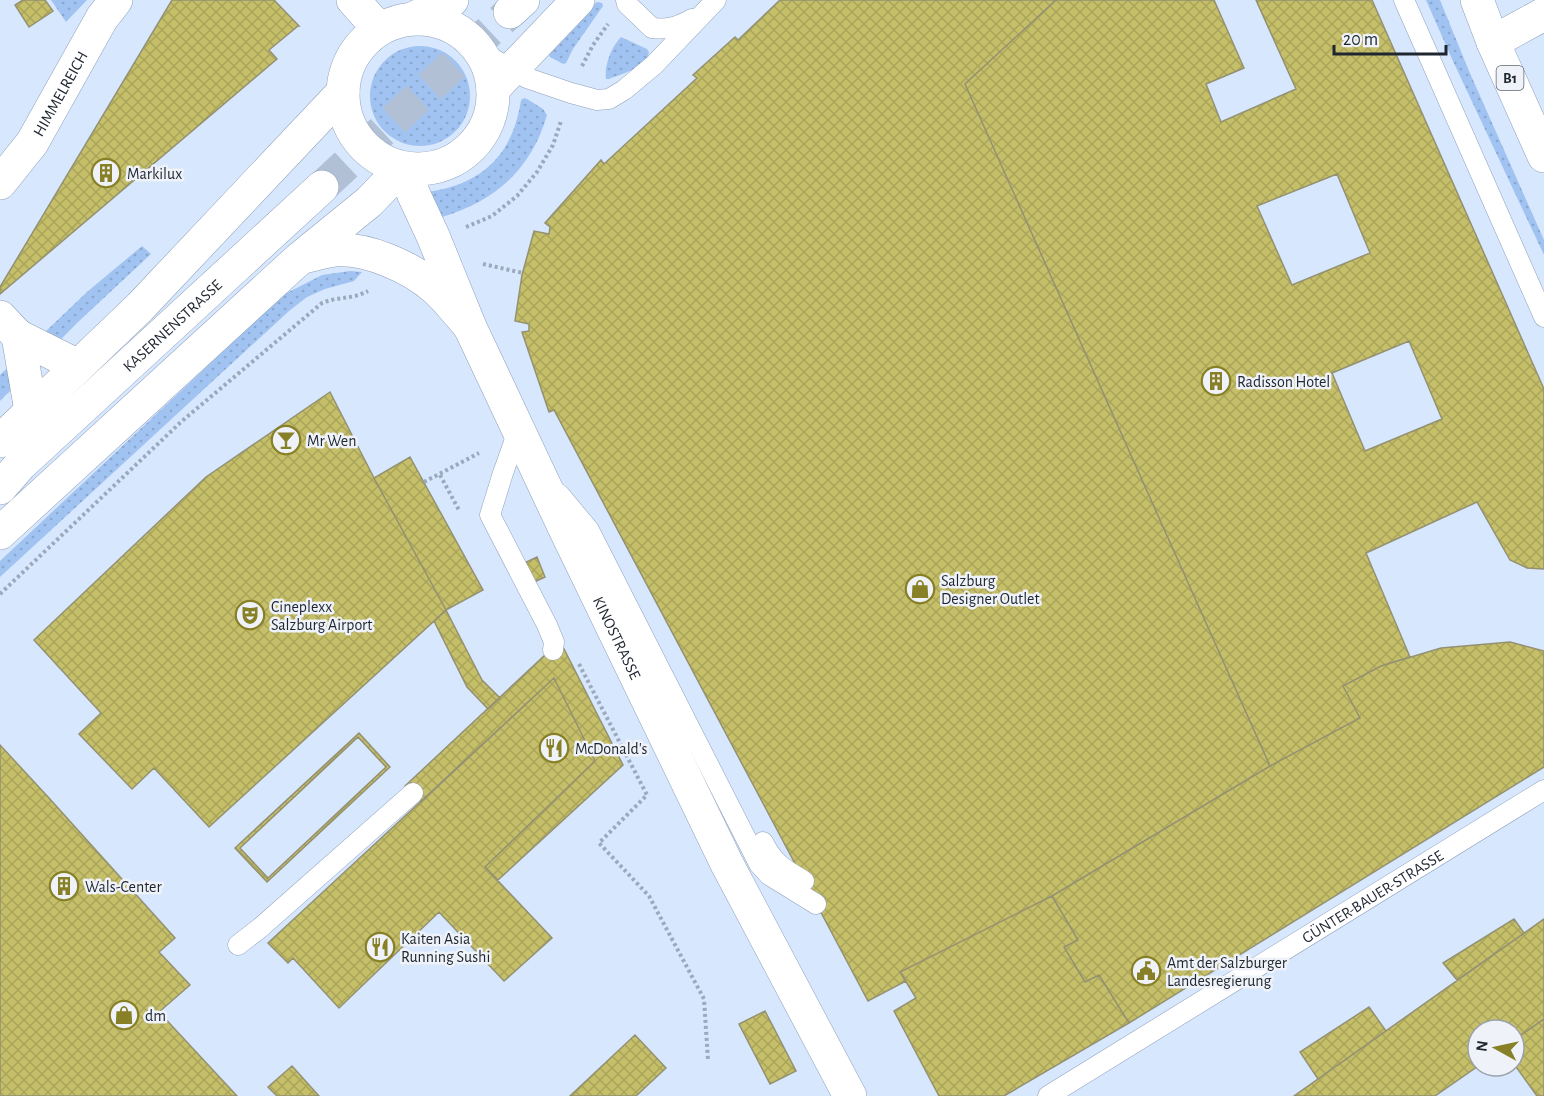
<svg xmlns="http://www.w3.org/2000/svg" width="1544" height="1096" font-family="'Alegreya Sans',sans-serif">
  <defs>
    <pattern id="grass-dots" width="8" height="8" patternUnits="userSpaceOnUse" patternTransform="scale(1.5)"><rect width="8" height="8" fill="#a1c3f1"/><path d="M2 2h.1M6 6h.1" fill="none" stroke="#8aa7cf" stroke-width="1.8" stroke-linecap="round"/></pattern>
    <pattern id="building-cross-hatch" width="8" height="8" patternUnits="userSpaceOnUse" patternTransform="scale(1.5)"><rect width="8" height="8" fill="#c6bf69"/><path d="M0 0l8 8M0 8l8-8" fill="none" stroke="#aaa45b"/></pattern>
  </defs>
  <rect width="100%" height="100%" fill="#d7e7fe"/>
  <path fill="url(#grass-dots)" d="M51,0H87L66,22Z
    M1426,0H1440L1469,71L1544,240V255L1452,59Z
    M597,2L602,3L603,6L573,49L566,63L563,64L550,57L549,54L578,19Z
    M621,37L647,49L649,52C647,68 621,74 609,79H606C604,65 612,46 621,37Z
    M370 96a50 50 0 1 1 100 0a50 50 0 1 1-100 0Z
    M524,98L527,99L543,109L547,115C531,170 495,201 442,217L428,192C482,184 513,155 521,100Z
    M142,246L151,254L77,323L0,401V375L87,292Z
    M350,271L362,272L354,281L325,289L307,297L289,311L0,577V561L283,295L322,275Z"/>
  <path fill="url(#building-cross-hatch)" stroke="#939172" stroke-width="1.5" fill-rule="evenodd" d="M23,0H45L53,11L29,27L15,5Z
    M172,0H274L299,26H298L269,50L277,59L0,294V287Z
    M780,0H1056L965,84L1270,766L1052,896L900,972L906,981L868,1001L554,410L549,412L522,332L529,331V324L515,321L522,275L534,231L549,234L550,227L545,223L601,160L604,164L697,78L693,75L735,37L738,40Z
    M1056,0H1214L1244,68L1206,84L1221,122L1296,89L1256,0H1372L1544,389V569L1527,568L1510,560L1477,502L1366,553L1410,657L1381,666L1343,686L1360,718L1270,766L965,84ZM1337,174L1370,253L1292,285L1257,206ZM1409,341L1442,419L1365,451L1332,373Z
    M330,392L374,478L446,610L209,827L154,768L132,789L79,734L101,713L34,640L206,477Z
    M410,457L483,590L446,610L374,478Z
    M537,557L545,577L532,583L522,564Z
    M446,610L482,680L500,698L488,709L467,687L434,621Z
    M560,641L623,765L498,880L485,867L595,761L554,678L421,802L405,786Z
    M1510,642L1544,651V767L1129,1023L1099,975L1085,982L1064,947L1078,940L1052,896L1270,766L1360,718L1343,686L1381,666L1441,648Z
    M554,678L595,761L485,867L552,938L504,981L439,912L339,1008L293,958L288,963L268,943Z
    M359,733L390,767L267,882L235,848ZM358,737L386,767L268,878L240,848Z
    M0,745L49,798L175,938L159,952L190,985L159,1012L237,1096H0Z
    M1052,896L1078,940L1064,947L1085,982L1099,975L1129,1023L1004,1096H939L894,1011L916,998L900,972Z
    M1514,919L1524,933L1457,980L1443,963Z
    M1544,919V1019L1514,1040V1030H1478V1066L1435,1096H1294Z
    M1369,1007L1386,1031L1318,1079L1300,1052Z
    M765,1011L796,1071L770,1084L739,1024Z
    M1544,1019V1096H1537L1514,1064V1040Z
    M635,1035L666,1068L636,1096H570Z
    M292,1066L319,1096H277L268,1087Z"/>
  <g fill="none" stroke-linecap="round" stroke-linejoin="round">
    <path stroke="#b2c0d5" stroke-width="33" stroke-dasharray="33 16" stroke-linecap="butt" d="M322,187L510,12"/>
    <g stroke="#8da0ba" stroke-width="21">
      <g id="lane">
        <path d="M626,0L627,4L652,28C669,30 677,27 692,19"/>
        <path d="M1404,0L1544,317"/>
        <path d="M481,52L527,78L571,93L597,100L609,99L624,90L654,65L716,0"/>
        <path d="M518,431L503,473L490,515L547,625L554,642L553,650"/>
        <path d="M559,494L589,530L759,864L769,875L816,904"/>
        <path d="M763,842C774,864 784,869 804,881"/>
        <path d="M238,945L260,928L413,793"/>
        <path id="s1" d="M1048,1096L1544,790"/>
      </g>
    </g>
    <g stroke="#8da0ba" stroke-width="34">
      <g id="street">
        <path d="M353,0L379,29"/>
        <circle cx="418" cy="94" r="75"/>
        <path d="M1493,42L1544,14"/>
        <path id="s2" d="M408,170L413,193L433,236L470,327L565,529L727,864L850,1096"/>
        <path id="s3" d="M0,183L32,143L102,18L116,0"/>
        <path d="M0,317L18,336"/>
      </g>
    </g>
    <g stroke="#8da0ba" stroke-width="34">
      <g id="secondary">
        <path d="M510,12L523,0"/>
        <path d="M414,18L452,0"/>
        <path d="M493,89L578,0"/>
        <path d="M303,257C313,255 324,251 335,250C368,248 411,267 436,289C448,300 459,314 470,327"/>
        <path d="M18,336L31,411"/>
        <path d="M18,336L78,366"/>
        <path d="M0,441L140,307L343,92"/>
        <path id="s4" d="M0,488L21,464L322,187"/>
        <path d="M0,533L299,259L369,202L401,169"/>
      </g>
    </g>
    <g stroke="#8da0ba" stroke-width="34">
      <path id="primary" d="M1477,0L1493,42L1544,156"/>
    </g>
    <path stroke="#9ca9bc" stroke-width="4" stroke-dasharray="3 3" stroke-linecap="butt" d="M582,66L593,45L608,24
      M466,227L492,216L517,196L537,172L553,145L561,121
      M483,264L523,273
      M440,475L460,512
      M424,482L479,453
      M0,594L182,421L322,303C339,296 351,300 368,291
      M579,664L647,795L599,843L649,896L704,999L708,1060"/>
    <use href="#lane" stroke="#fff" stroke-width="20"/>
    <use href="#street" stroke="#fff" stroke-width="33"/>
    <use href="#secondary" stroke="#fff" stroke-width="33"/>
    <use href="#primary" stroke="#fff" stroke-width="33"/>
  </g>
  <defs>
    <g id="building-ring" transform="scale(1.5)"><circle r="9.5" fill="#eff3f9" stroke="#888027" stroke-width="1.5"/><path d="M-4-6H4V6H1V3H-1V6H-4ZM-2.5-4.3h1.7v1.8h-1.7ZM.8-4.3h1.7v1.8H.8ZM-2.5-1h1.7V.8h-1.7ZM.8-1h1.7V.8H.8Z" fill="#888027"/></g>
    <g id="bar-ring" transform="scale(1.5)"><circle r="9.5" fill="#eff3f9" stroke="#888027" stroke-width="1.5"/><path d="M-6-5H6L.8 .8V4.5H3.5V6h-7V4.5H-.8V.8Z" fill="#888027"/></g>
    <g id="shop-ring" transform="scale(1.5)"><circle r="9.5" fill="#eff3f9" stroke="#888027" stroke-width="1.5"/><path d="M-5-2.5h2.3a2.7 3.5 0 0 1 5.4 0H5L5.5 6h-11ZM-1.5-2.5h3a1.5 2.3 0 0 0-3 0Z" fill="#888027"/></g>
    <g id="theatre-ring" transform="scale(1.5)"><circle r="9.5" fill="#eff3f9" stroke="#888027" stroke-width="1.5"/><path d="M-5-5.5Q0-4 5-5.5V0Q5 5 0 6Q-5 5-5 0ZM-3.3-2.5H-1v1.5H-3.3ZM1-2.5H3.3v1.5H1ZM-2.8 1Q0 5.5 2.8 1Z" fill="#888027"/></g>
    <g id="restaurant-ring" transform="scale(1.5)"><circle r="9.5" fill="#eff3f9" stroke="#888027" stroke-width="1.5"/><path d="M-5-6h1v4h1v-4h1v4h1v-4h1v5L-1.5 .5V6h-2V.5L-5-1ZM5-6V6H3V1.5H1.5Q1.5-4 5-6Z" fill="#888027"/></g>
    <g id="civic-ring" transform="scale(1.5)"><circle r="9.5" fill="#eff3f9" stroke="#888027" stroke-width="1.5"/><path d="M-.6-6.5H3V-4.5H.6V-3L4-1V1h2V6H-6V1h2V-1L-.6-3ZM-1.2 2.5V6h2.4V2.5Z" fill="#888027"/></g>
  </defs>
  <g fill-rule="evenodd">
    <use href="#building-ring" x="106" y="173"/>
    <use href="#building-ring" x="1216" y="381"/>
    <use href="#bar-ring" x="286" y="440"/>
    <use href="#shop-ring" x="920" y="589"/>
    <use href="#theatre-ring" x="250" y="615"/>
    <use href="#restaurant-ring" x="554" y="748"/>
    <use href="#building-ring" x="64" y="886"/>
    <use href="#restaurant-ring" x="380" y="947"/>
    <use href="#civic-ring" x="1146" y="971"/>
    <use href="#shop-ring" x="124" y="1015"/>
  </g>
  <g text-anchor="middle" stroke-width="5" stroke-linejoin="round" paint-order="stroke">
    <rect fill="#eff3f9" stroke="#5d646c" stroke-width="1.5" x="1496.5" y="66" width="27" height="24" rx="4.5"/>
    <g font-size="15" font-weight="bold" fill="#1f2630">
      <text x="1510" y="83">B1</text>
    </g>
    <g font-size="16" fill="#1f2630" stroke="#eff3f9">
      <text dy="6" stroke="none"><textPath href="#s3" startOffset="108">HIMMELREICH</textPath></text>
      <text dy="6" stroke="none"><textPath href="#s4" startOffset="237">KASERNENSTRASSE</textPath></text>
      <text dy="6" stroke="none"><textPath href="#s2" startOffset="513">KINOSTRASSE</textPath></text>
      <text dy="6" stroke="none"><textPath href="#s1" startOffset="381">GÜNTER-BAUER-STRASSE</textPath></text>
    </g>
    <g font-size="16" fill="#1f2630" stroke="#eff3f9" text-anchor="start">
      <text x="127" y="179">Markilux</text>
      <text x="1237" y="387">Radisson Hotel</text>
      <text x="307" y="446">Mr Wen</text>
      <text x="941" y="586">Salzburg<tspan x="941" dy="18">Designer Outlet</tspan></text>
      <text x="271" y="612">Cineplexx<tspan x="271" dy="18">Salzburg Airport</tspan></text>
      <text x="575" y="754">McDonald's</text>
      <text x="85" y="892">Wals-Center</text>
      <text x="401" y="944">Kaiten Asia<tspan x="401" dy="18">Running Sushi</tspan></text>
      <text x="1167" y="968">Amt der Salzburger<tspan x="1167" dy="18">Landesregierung</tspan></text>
      <text x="145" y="1021">dm</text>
    </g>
  </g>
  <g transform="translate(1496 1048) rotate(278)"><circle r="28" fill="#eff3f9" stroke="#9ca1a9" stroke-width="1.5"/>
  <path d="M0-4.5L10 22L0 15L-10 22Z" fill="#888027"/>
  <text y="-9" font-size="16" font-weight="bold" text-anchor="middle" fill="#1f2630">N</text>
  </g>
  <path d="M1334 45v9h112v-9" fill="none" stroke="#1f2630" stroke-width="3"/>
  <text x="1343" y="45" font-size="18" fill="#1f2630" stroke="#eff3f9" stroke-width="4.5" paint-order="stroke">20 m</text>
</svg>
